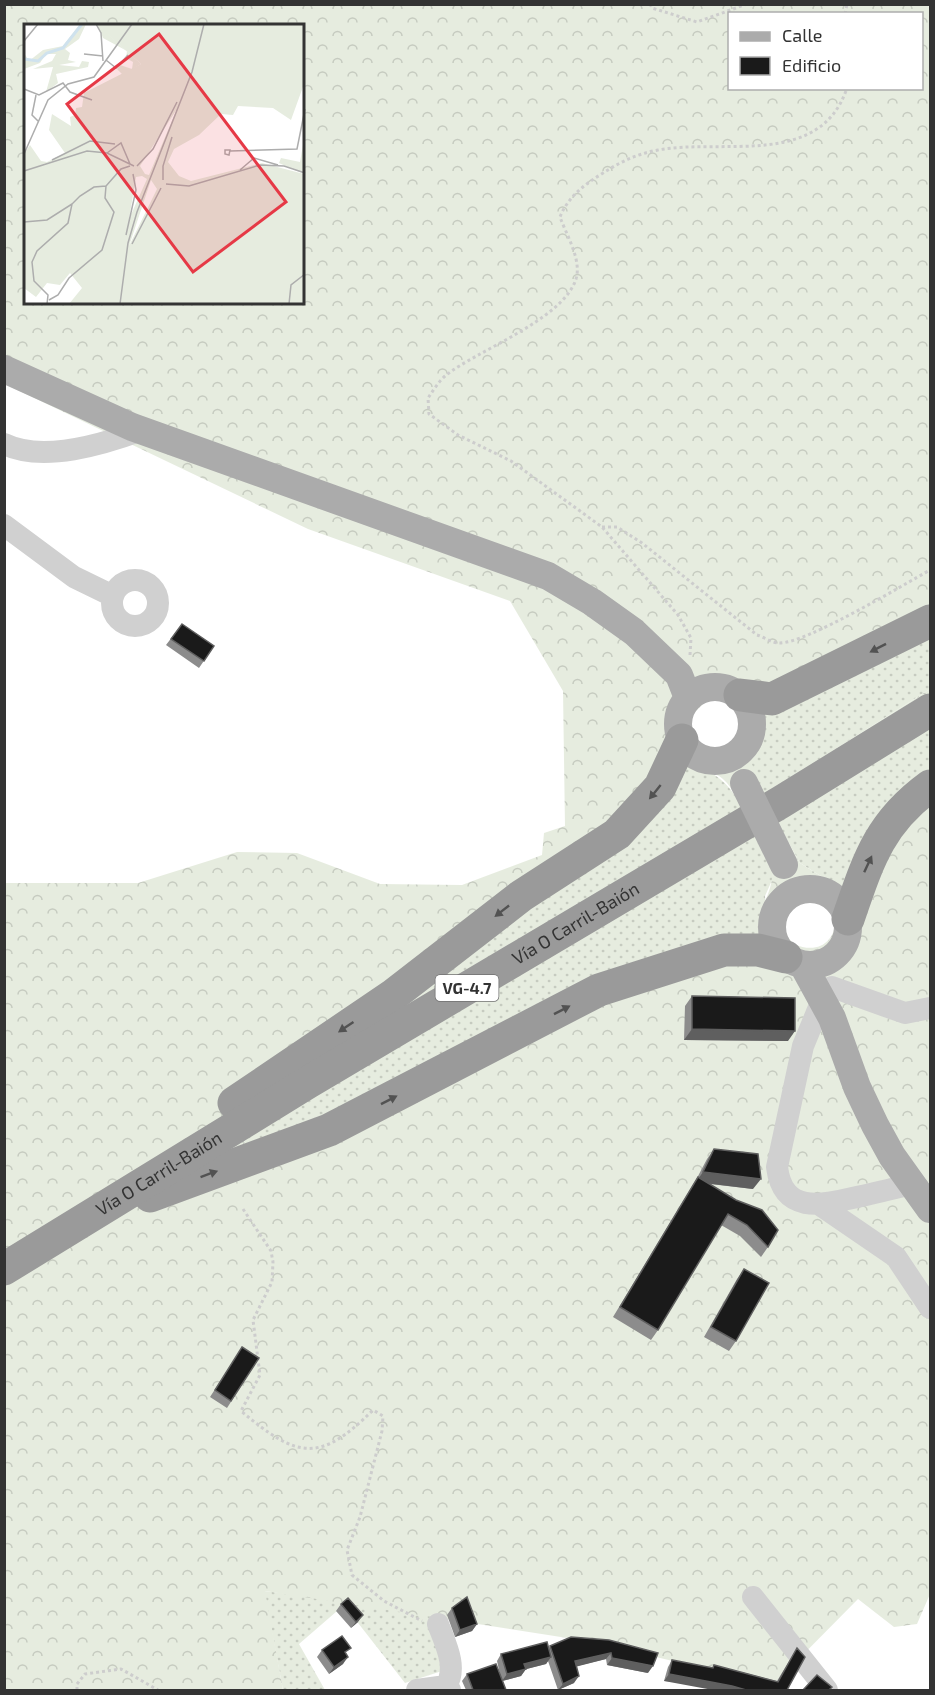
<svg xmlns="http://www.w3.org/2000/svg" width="935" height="1695" font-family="'Exo 2',sans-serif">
  <defs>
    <pattern id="grass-dots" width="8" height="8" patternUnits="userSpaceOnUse" patternTransform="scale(1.5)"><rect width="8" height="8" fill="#e6ecdf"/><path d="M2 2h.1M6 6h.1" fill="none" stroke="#c6cbc0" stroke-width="1.8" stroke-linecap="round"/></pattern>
    <pattern id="forest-crowns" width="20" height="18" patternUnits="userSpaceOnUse" patternTransform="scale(1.5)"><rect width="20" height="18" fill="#e6ecdf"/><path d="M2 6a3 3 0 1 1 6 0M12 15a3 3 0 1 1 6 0" fill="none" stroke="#c6cbc0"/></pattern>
  </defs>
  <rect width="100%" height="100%" fill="#fff"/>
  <path fill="url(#grass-dots)" d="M930,627V689L762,796L749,758L760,728L761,717L765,712Z
    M930,718V772L843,890L800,863L776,820Z
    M680,757C709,771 728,778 742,808L281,1085Z
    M754,834L771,865L773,878L765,896L768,942L456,1058L235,1155L254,1127Z
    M264,1591L432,1610L442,1671L405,1683L344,1605L299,1644L325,1690H283Z"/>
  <path fill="url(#forest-crowns)" fill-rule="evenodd" d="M5,5H930V627L765,712L761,717V728L750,758L763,795L930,689V718L776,820L800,863L843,890L930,772V1594L917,1624L894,1627L858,1599L773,1685L593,1642L265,1591L283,1690H5V883H138L237,852L297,853L380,884L462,885L542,855L544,833L565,826L563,691L510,601L308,529L5,384ZM730,14H922V88H730ZM26,26H303V303H26ZM712,700C766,703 733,777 698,746C688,737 688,727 691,716L704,703ZM680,758C697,778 704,767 719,776C730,783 737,798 742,808L281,1085L665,785ZM754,834C761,846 774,863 772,878C769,904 751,913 767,941L456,1058L236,1154L254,1127ZM806,897C853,900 838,964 794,944C776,927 782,903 806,897Z"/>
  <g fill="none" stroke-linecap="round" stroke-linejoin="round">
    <path stroke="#cdcdcd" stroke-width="3" stroke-dasharray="3 3" stroke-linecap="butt" d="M650,4L652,8L697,22L747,4
      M845,14L847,4
      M602,527H617L642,543L757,635C764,637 772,643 779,643C805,644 903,585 930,570
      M690,655L691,638L678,615L602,527L511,461L458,435L429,414L428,398C433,391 438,382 445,376C477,350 563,320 576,279C582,260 566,234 560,217C567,199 582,186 600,175C618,163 636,154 658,150C722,138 820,169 847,88
      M243,1209L271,1251L273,1262L272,1282L253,1320L260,1375L241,1411C297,1458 319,1464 373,1410L383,1416L382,1431L360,1517L347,1550L352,1575L384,1601L422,1621
      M77,1690V1684L85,1674L121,1669L158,1690"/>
    <path stroke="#d0d0d0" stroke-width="22" d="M4,444C43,463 104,444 142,430
      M4,525L74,577L113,596
      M112 603a23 23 0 1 1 46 0a23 23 0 1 1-46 0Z
      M832,987L905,1013L930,1008
      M822,1000L803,1046L777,1167C783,1215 822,1205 857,1197C875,1193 893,1189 911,1184
      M820,1205L896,1257L930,1308
      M753,1597L827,1690
      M438,1624C445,1643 458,1667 446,1686
      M417,1690L446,1686L450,1690"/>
    <path stroke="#ababab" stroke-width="28" d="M4,369L132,427L548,576L592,602L634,632L679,675L688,698
      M678 724a37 37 0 1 1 74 0a37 37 0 1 1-74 0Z
      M772 927a38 38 0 1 1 76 0a38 38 0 1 1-76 0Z
      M803,965L832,1018L857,1087L875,1125L892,1156L930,1209"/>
    <g stroke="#9a9a9a" stroke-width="33">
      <path d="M740,695L772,699L930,621"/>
      <path d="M848,919C868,861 879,823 930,786"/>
      <path d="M234,1103L392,996L521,896L617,834L660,787L682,740"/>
      <path d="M150,1196L329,1130L599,990L724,950H758L786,957"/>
      <path id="s1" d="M4,1269L307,1083L781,802L930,710"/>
    </g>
    <path stroke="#ababab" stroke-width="28" d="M744,783L784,865"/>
  </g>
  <path fill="#8c8c8c" d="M182,624L214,646L199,668L166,645Z
    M692,996L788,1041L684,1040L685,1006Z
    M714,1149L753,1189L710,1184L768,1247L761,1257L740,1236L721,1225L658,1330L651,1340L613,1317L697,1178L707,1159Z
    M744,1269L736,1341L729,1351L704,1337L737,1279Z
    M238,1354L259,1358L227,1408L210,1397Z
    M341,1604L358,1622L351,1628L336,1611Z
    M452,1608L477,1624L472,1631L455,1637L447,1615Z
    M609,1640L648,1673L607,1665L606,1659L577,1666L574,1683L558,1690L548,1661L546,1664L526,1669L521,1676L502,1681L506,1690H466L462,1681L467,1674L501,1679L497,1661L501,1654L549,1648L550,1646Z
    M797,1648L787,1690L664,1681L668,1667L672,1660L712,1668L714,1665L777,1681Z
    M322,1650L346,1654L343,1664L329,1674L317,1657Z"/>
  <path fill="#5f5f5f" d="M692,1029L795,1031L788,1041L684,1040Z
    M703,1172L761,1179L753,1189L696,1182Z
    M363,1615L358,1622L351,1628L356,1622Z
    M477,1624L472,1631L455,1637L460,1630Z
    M611,1653L606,1659L571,1668L575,1661Z
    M348,1657L343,1664L329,1674L334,1667Z
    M551,1657L546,1664L519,1671L524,1664Z
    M612,1658L653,1666L648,1673L607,1665Z
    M526,1669L521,1676L502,1681L507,1674Z
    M669,1674L732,1686L746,1690H713L664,1681Z
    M579,1676L574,1683L558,1690L563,1684Z"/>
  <path fill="#1a1a1a" stroke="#5f5f5f" stroke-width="1.5" d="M182,624L214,646L204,661L171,639Z
    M692,996L795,998V1031L692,1029Z
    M714,1149L758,1154L761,1179L703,1172Z
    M698,1177L736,1200L762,1210L778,1230L768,1247L747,1225L728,1214L658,1330L620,1307Z
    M744,1269L769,1283L736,1341L711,1327Z
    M242,1347L259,1358L231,1401L215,1390Z
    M467,1597L477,1624L460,1630L452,1608Z
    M348,1598L363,1615L356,1622L341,1604Z
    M342,1636L351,1648L345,1652L348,1657L334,1667L322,1650Z
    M571,1637L609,1640L658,1653L653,1666L612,1658L611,1653L575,1661L579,1676L563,1684L550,1646Z
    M547,1642L551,1657L524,1664L526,1669L507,1674L501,1654Z
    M797,1648L805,1657L787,1690H746L732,1686L669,1674L672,1660L713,1668L714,1665L778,1682Z
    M496,1664L506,1690H473L467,1674Z
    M817,1675L832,1687L829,1690H803Z"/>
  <defs><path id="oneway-solid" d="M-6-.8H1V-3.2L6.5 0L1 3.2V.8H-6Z" transform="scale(1.5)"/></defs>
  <g fill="#525252">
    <use href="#oneway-solid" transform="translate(878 648) rotate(153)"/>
    <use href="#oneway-solid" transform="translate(655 792) rotate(129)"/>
    <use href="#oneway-solid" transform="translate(868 864) rotate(-65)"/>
    <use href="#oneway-solid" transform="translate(502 911) rotate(142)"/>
    <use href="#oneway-solid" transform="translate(562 1010) rotate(-27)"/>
    <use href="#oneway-solid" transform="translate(346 1027) rotate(146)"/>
    <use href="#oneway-solid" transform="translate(389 1100) rotate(-27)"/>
    <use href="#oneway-solid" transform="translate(209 1174) rotate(-20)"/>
  </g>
  <g text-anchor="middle" stroke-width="6" stroke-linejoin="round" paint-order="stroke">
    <rect fill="#fff" stroke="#707070" stroke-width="1.5" x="435.5" y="975" width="63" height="26" rx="4.5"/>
    <g font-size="16" font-weight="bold" fill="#333">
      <text x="467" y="994">VG-4.7</text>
    </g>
    <g font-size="18" fill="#333" stroke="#fff">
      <text dy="6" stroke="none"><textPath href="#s1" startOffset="668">Vía O Carril-Baión</textPath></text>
      <text dy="6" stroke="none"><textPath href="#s1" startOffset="182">Vía O Carril-Baión</textPath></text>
    </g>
  </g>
  <g transform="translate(24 24)">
    <rect width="280" height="280" fill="#fff"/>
    <path d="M73,0L117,40L99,51L93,45L96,41L108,45L109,38L102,34L103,27L79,14ZM280,115V150L255,139L257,134L276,138Z" fill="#e6ecdf"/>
    <path d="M56,0H62L55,15L41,25L46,29L44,36L52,38L35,41L55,43L58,37L65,38L64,43L32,50L34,59L22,68L29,43L9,45L28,37L32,30H22L16,39L0,45V29L5,37L19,26L39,22ZM72,0H280V60L267,96L249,84L214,82L209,91L197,90L175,111L150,125L144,138L155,152L167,157L238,139L280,150V280H45L58,264L46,249L36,261L23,259L12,273L0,264V130L6,121L17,137L23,138L41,129L25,106L28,90L47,102L46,93L51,91L52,84L58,83L60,69L117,40ZM153,85L125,151L121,150L116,142ZM118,152L123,155L105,195L112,153ZM127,156L133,165L105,222Z" fill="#e6ecdf" fill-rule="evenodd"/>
    <path fill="none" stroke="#cfe2ee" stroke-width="3" d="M0,35L14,37L23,29L39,24L58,0"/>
    <path fill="none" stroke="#adadad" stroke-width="1.5" d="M72,0L77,9L79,37M0,17L14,0M60,30L79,32M82,36L92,44L104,31M0,65L15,71L39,59L46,68L68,76M12,71L8,91L14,97M201,126H206L205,131L201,130ZM206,127L273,125L281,85M83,129L97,119L106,140M0,130L24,76L44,60L70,53L108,0M28,136L66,117L91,120M113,142L129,125L153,78M216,146L230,134L254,141M0,147L63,127L83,129L110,142M139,156V142L148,113M142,160L165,162L236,141L260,142L281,149M0,198L23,196L48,180M102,211L112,166L109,150M108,220L137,164M25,276L34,271L45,254L78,226L90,188L81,174L82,162L97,145L106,142M23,280L24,271L10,257L8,238L13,227L44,199L48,180L56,172L70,163L82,162M96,280L104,219L113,188L168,48L180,0M265,280L267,261L281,250"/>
    <path fill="#e63946" fill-opacity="0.15" stroke="#e63946" stroke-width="3" d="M135,10L262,178L169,248L43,80Z"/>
    <rect width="280" height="280" fill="none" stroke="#333" stroke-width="3"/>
  </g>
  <rect width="935" height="1695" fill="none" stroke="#333333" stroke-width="12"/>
  <rect x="728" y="12" width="195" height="78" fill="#ffffff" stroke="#adadad" stroke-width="1.5"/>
  <rect x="740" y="32" width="30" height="9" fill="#ababab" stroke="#adadad" stroke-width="1.5"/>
  <text x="782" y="42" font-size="18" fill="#333333">Calle</text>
  <rect x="740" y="57" width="30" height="18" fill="#1a1a1a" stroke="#adadad" stroke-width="1.5"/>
  <text x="782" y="72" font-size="18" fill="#333333">Edificio</text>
</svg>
